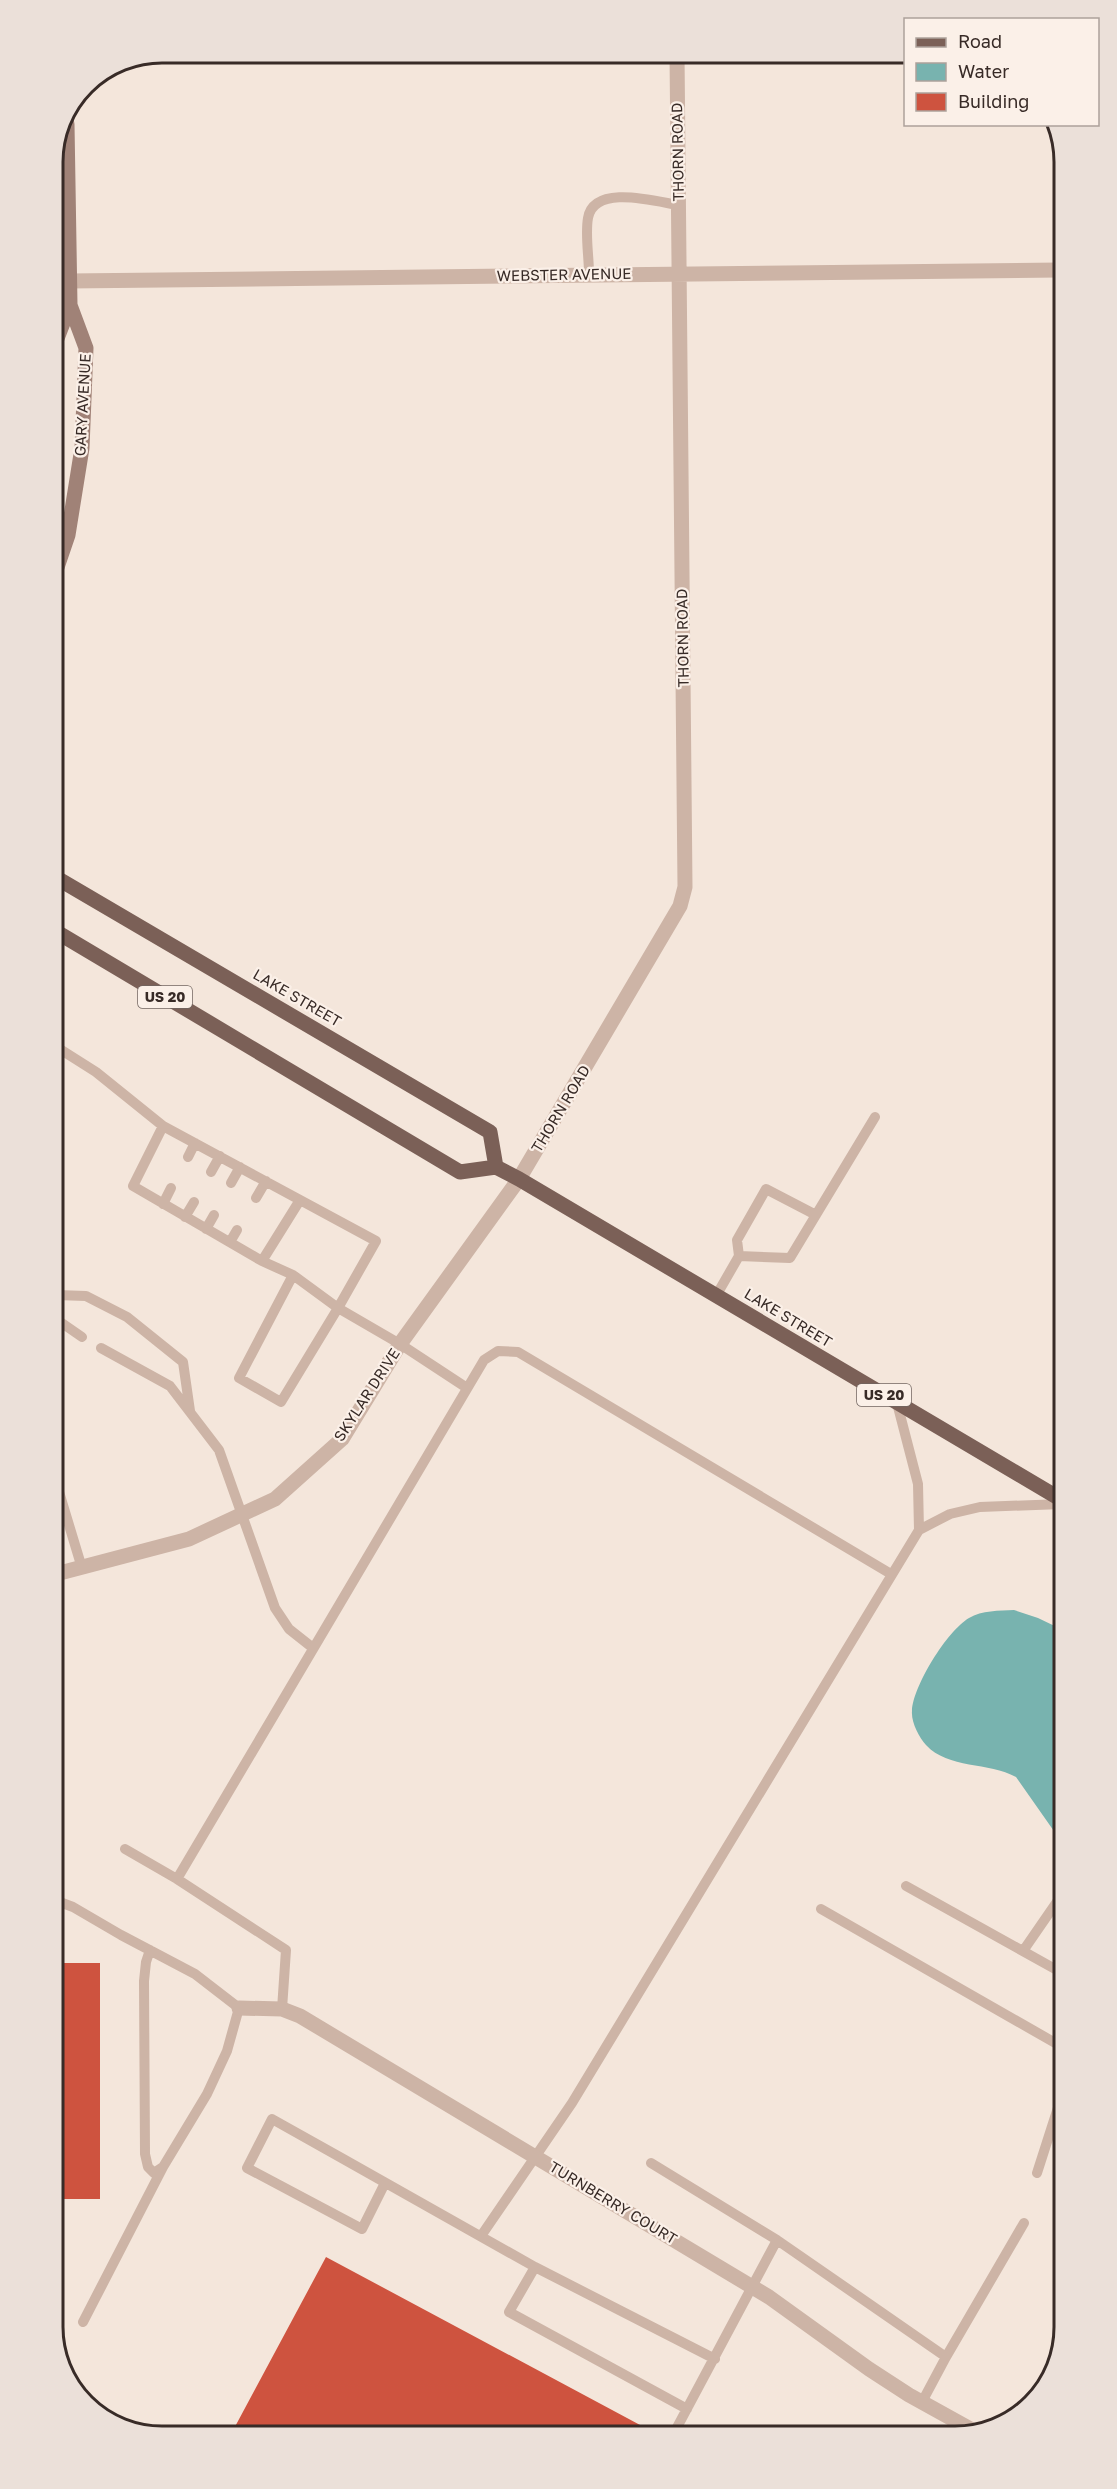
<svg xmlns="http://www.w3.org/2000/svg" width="1117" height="2489" font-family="'Golos Text',sans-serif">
  <rect width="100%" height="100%" fill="#f4e6db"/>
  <path fill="#78b3af" d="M1014,1610L1038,1618L1063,1630V1844L1016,1777C989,1762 948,1769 926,1745C919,1737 911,1722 912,1711C913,1686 947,1631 969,1618C982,1610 999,1611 1014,1610Z"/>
  <path fill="#ce533f" d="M57,1963H100V2199H58Z
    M326,2257L655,2433L230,2436Z"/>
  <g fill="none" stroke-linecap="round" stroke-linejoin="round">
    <path stroke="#cdb4a6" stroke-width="10" d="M589,274C589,256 585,235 588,218C594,184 654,201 678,205
      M55,1046L96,1072L163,1126L376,1241L338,1308L400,1344L467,1388
      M163,1126L133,1186L262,1261L293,1275L239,1378L281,1402L338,1308L293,1275
      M188,1157L195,1143
      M211,1172L220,1156
      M231,1183L240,1167
      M256,1198L266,1181
      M163,1204L171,1188
      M185,1217L194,1202
      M206,1229L214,1215
      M230,1242L237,1230
      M739,1256L737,1240L766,1189L816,1215
      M262,1261L300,1200
      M56,1295L86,1296L127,1317L183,1362L190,1411
      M716,1296L739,1256L790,1258L875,1117
      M56,1319L82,1337
      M101,1348L170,1386L219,1450L275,1608L289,1629L313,1648
      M897,1403L918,1484L919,1530
      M56,1482L82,1568
      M125,1849L177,1879
      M906,1886L1064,1974
      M57,1901L73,1907L121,1935L195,1974L239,2008L227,2051L207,2094L163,2167L154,2173L148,2167L145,2154L144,1981L146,1962L150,1950
      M821,1909L1064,2048
      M1023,1951L1063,1893
      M282,2009L286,1950L177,1879L484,1360L498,1351L518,1352L891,1574
      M651,2163L777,2240
      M1037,2173L1064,2089
      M385,2183L362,2229L247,2168L272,2119C360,2168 448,2218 535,2267
      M481,2236L572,2103L919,1530L950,1514L980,1507L1062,1504
      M83,2322L163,2167
      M946,2357L1024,2223
      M687,2409L509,2312L535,2267L715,2359
      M674,2433L777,2240L946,2357L922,2402"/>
    <path stroke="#cdb4a6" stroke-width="15" d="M69,281L1059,270
      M56,1574L189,1539L275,1499L342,1439L400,1344L519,1179L680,906L685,887L677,53
      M239,2008L282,2009L300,2016L769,2297L869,2369L909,2395L974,2431
      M1044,2389L1047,2384"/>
    <path stroke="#a08277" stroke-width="15" d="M53,366L56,341L70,305
      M54,576L68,535L82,448L86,348L70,305L67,124"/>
    <path stroke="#7b6057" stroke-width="15" d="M55,877L490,1132L496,1167
      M55,931L460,1172L496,1167L519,1179L1062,1500"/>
  </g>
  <g text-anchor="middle" stroke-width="4.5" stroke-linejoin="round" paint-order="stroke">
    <g fill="#fbf0e8" stroke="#726661" stroke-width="1.5">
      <rect x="138" y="986" width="54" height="22" rx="4.5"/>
      <rect x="857" y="1384" width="54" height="22" rx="4.5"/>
    </g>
    <g font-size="14" font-weight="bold" fill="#382b27">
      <text x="165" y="1002">US 20</text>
      <text x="884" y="1400">US 20</text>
    </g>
    <g font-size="15" fill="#382b27" stroke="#fbf0e8">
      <text transform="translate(678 152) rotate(-91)" y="5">THORN ROAD</text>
      <text transform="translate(564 275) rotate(-1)" y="5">WEBSTER AVENUE</text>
      <text transform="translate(83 405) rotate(-87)" y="5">GARY AVENUE</text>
      <text transform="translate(683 638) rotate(-91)" y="5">THORN ROAD</text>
      <text transform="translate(297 998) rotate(30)" y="5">LAKE STREET</text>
      <text transform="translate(561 1109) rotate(-59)" y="5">THORN ROAD</text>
      <text transform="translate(788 1318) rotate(31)" y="5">LAKE STREET</text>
      <text transform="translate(367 1395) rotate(-57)" y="5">SKYLAR DRIVE</text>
      <text transform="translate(613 2203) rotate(31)" y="5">TURNBERRY COURT</text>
    </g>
  </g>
  <path d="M0 0H1117V2489H0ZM162 63H955A99 99 0 0 1 1054 162V2327A99 99 0 0 1 955 2426H162A99 99 0 0 1 63 2327V162A99 99 0 0 1 162 63Z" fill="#ebe0d9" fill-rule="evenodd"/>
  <path fill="none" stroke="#382b27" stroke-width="3" d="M162 63H955A99 99 0 0 1 1054 162V2327A99 99 0 0 1 955 2426H162A99 99 0 0 1 63 2327V162A99 99 0 0 1 162 63Z"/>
  <rect x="904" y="18" width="195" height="108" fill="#fbf0e8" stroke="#ada19b" stroke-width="1.5"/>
  <rect x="916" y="38" width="30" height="9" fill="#7b6057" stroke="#ada19b" stroke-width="1.5"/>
  <text x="958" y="48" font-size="18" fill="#382b27">Road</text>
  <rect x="916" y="63" width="30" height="18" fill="#78b3af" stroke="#ada19b" stroke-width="1.5"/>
  <text x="958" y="78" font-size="18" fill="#382b27">Water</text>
  <rect x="916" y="93" width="30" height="18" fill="#ce533f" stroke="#ada19b" stroke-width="1.5"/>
  <text x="958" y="108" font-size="18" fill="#382b27">Building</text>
</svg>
